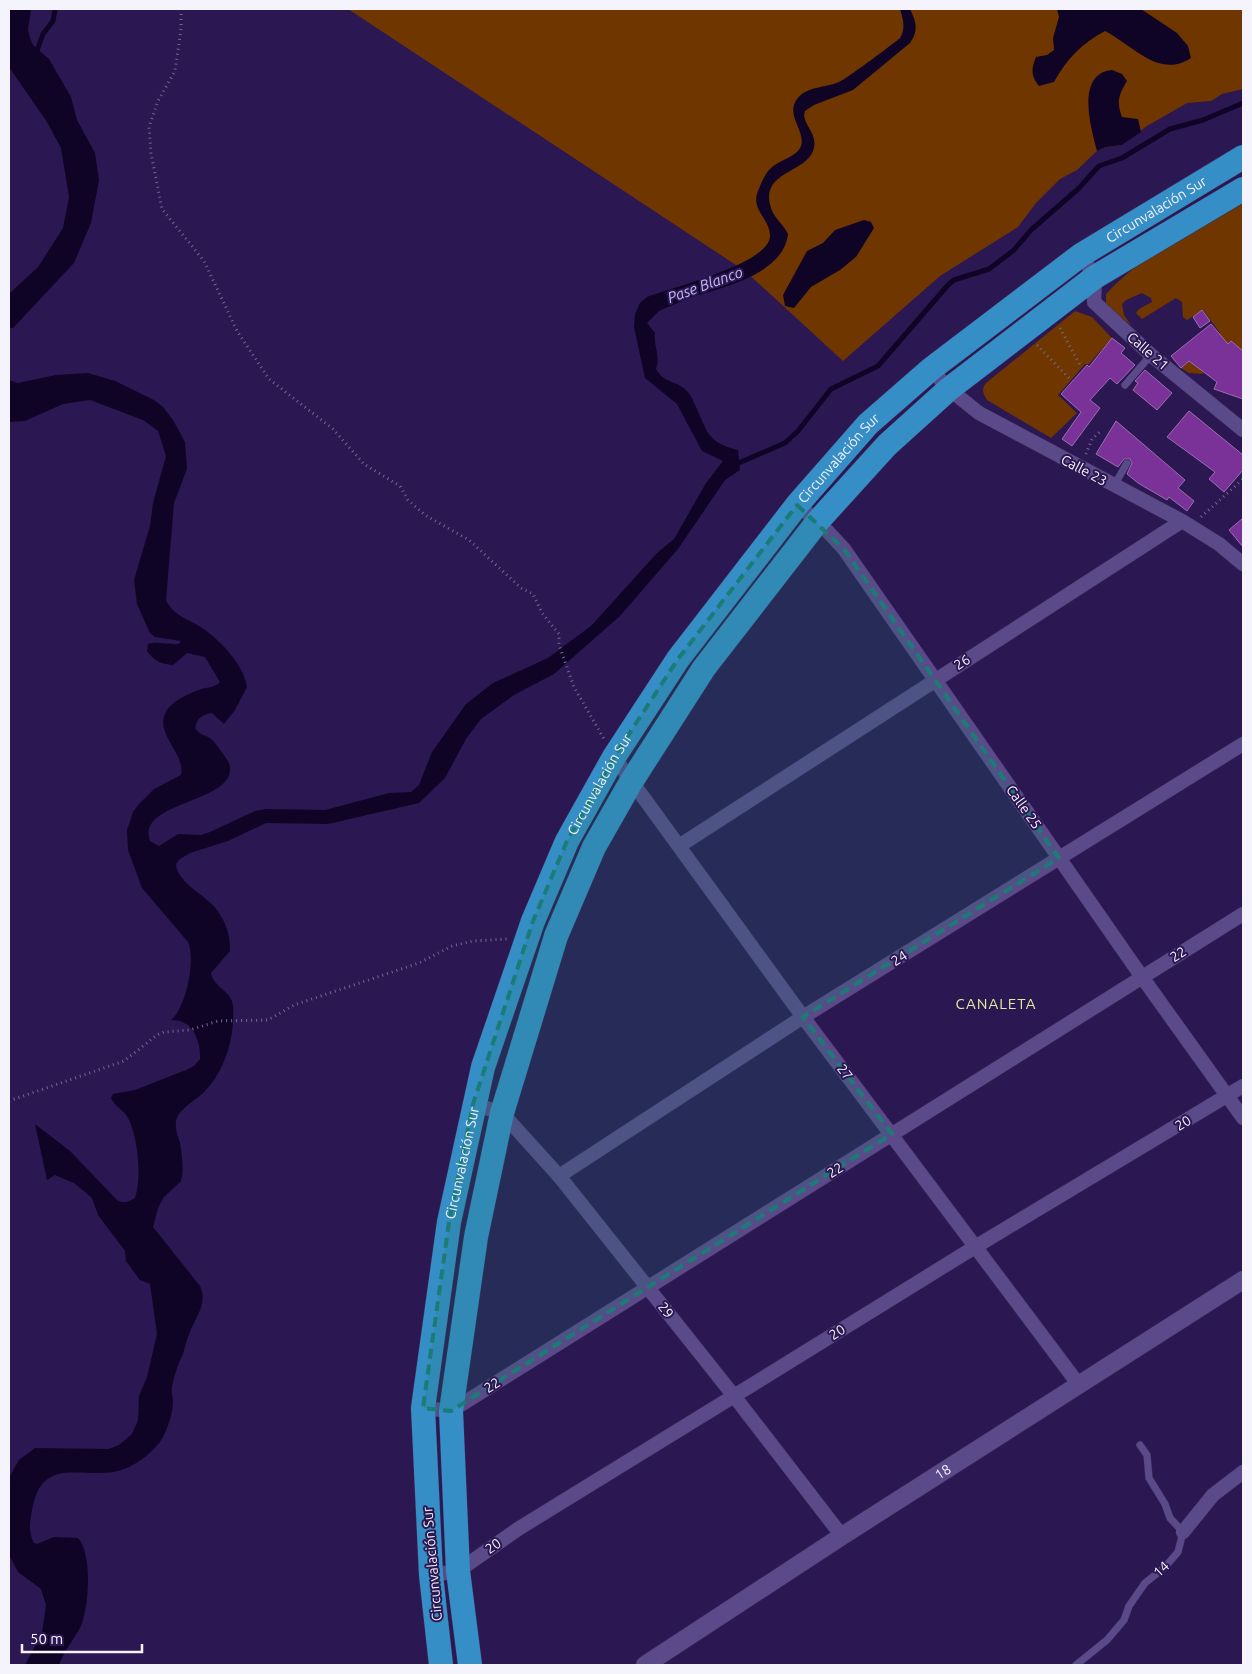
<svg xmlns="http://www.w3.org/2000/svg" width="1252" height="1674" font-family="Ubuntu,sans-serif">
  <rect width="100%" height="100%" fill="#2b1752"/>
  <path fill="#703600" d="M348,9H1243V89L1222,94L1211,101L1187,103L1147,126L1122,145L1106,147L1097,151L1077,170L1060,179L1036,203L1018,227L940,276L843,361L745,271Z
    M1243,203V351L1230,341L1202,374L1189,373L1181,368L1206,348L1220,333L1203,310L1187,320L1183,317L1182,302L1176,298L1142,319L1136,313L1139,309L1152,302L1151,298L1142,293L1126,300L1122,304L1124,315L1131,325L1106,306V294C1143,254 1195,227 1243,203Z
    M1075,311L1092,317L1112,338L1088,365L1085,364L1058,395L1077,413L1051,438L987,400C983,393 981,390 986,383Z"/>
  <path fill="#100426" d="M9,9H31L28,30L30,38L33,45L49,59L71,97L77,120L95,153L99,180L91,223L74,263L13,328H9V294L38,267L63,228L69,197L61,148L47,122L9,67Z
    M900,9H910C916,22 919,30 910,43L853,90L814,105L805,111C800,124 820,133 813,151C805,173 759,172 771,208C774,218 784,225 788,234C784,273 725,287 695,296C683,300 671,306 659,311L647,323L655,333C653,346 661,356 656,369C664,384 677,380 687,391C691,395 693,400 695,405C708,432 706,442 738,450L740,470L725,480L678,549L620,616L554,674L514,695L481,719L466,739L445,778L419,803L328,824L266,823L228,841L190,853L180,859L176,864C176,882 207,896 217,910C227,924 230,935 230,951L211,973C213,987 232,991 233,1006C235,1036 226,1069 205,1091C197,1100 179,1108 176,1121C175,1129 178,1136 180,1143C182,1155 184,1170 181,1181L164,1197L158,1208L153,1227L200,1286C208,1303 196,1316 190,1332C187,1339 185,1347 183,1354C178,1364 174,1375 172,1387C171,1392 173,1397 173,1402C173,1413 167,1432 160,1442C150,1455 130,1470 113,1472C74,1477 42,1458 32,1510C30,1522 28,1532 34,1543L37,1544L54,1537L78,1538C93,1554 89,1609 80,1628C73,1641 64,1651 59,1665H25L42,1633L46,1605L41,1589L18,1572L9,1555L10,1476L19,1460L35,1448L109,1449L119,1445L132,1434L138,1420L139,1396L147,1377L157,1334L150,1284L140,1280L126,1261L125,1251L98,1215L92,1198L74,1183L55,1175L47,1180L35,1124L70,1151L117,1200C124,1204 128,1202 135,1198C142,1178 138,1137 128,1118C124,1110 115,1107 111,1098L113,1094L135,1090L186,1070L194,1066L200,1059C201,1040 192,1019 171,1020C186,1008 196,960 188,942L142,888L128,850L127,830L133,812L139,804L154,789L181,775C186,753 152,733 167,710C173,701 189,693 199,690C206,687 215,688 220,682L205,657L187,653L173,665C161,664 154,661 147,651L148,644C159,641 168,645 179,644L181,641L155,637L150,633L137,604L134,580L150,526L153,503L166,456L158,431L143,420L90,400L63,404L25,421L9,422V380L18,383L56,375L88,373L115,381L154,400L163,407L173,420L185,442L187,469L174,503L166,600C173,615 186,618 199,626C218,638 244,664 247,687L235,710L224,724L212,713C202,715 197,718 195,728C200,735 203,734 210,738C213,739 227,759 229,763C242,803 135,800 150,841L159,846L178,834L201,835L210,832L255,811L266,809L325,810L389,793L411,792L419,785L432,752L466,704L493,683L548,658L591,626L657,553L674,539L706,483L723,461L702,451L677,404L645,378L634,327L635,314L640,303L647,297C670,288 768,264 770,237C771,219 750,210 758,191C761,184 765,173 771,168C779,160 797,157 801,146C806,131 785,115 797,99C807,86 825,88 839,82C845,80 897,41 900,38C906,28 903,19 900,9Z
    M1057,9H1141L1177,33L1188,46L1191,58C1159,79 1134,46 1105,31C1082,43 1066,60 1054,82L1039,86C1031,76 1031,69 1036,57L1047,55L1054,50L1053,38L1059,17Z
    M1112,70L1122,74L1127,81C1119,94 1116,102 1122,117L1138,119L1141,132L1122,145L1106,147L1097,151C1091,128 1075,74 1112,70Z
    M864,220L871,222L874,228L856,257L840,270L811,287L794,308L785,306L783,295L807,251L823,243L835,230Z"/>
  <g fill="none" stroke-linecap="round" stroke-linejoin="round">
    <path stroke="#100426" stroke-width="5" d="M35,56L43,34L53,21L55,9
      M734,465L785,443L798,431L831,389L878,366L948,285L954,280L989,269L1014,250L1031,230L1078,189L1099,166L1122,158L1170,129L1203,120L1243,103"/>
  </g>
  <path fill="#7a3198" stroke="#996fad" d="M1202,310L1210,321L1200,328L1193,317Z
    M1211,324L1228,344L1231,341L1243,351V399L1214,389L1217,382L1189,361L1181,368L1171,356Z
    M1112,338L1125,348L1121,353L1135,365L1117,384L1110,378L1090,400L1100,408L1072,446L1062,439L1081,412L1061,394L1087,365L1089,367Z
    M1145,370L1172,393L1157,410L1133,390L1138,383L1135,381Z
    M1189,411L1243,455V470L1224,492L1209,479L1215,472L1167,437Z
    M1116,421L1185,480L1178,488L1194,501L1187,511L1169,497L1167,500L1138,483L1127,474L1132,463L1130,459H1124L1118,467L1096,454Z
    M1243,518V547L1229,530Z"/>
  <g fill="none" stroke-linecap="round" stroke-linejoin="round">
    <g stroke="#3d2c59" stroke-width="8">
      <path id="service" d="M1125,385L1151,355
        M1114,486L1127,463
        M1076,1665L1107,1640L1124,1620L1129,1606L1145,1583L1165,1567L1178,1552L1183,1532L1170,1518L1165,1504L1149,1478L1147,1455L1140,1445"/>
    </g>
    <g stroke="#3d2c59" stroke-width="15">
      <path id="minor" d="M1081,255L1095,277L1094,302L1151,355L1243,430
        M931,369L949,389L979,413L1182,521L1219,544L1243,564
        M797,505L818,521L844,549L1142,977L1243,1118
        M614,757L803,1017L1079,1385
        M679,846L1182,521
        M473,1104L502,1113L559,1176L734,1396L842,1536
        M559,1176L803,1017L1243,744
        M423,1408L451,1411L1243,914
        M1183,1532L1213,1495L1243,1472
        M431,1575L458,1571L518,1529L734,1396L975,1247L1243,1086"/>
    </g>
    <g stroke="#3d2c59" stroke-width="19">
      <g id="tertiary">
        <path id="s1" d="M645,1665L842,1536L1243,1280"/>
      </g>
    </g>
    <g stroke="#3d2c59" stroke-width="25">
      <g id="trunk">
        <path id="s2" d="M441,1665L431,1575L423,1408L449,1222L483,1067L533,921L567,841L614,757L678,659L797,505L868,424L931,369L1081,255L1243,157"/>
        <path d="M470,1665L458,1571L451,1411L476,1237L502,1113L556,936L594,847L631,782L704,668L818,521L887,445L949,389L1095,277L1243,189"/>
      </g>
    </g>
    <path stroke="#756790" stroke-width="3" stroke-dasharray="1 4" stroke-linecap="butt" d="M181,9V29L175,71L158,101L149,127L151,153L162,209L204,261L237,331L269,379L333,429L364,464L400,486L408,500L425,515L469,540L521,588L533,594L542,613L559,634V645L574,687L604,739
      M1060,328L1081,367
      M1037,345L1072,381
      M1086,454L1092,439L1102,430
      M1201,517L1243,479
      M9,1101L124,1061L157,1035L164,1032L190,1030L218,1021L268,1020L294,1005L419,963L452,946L473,941L507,939"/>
    <use href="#service" stroke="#5b4a8a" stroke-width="7"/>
    <use href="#minor" stroke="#5b4a8a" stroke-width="14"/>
    <use href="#tertiary" stroke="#5b4a8a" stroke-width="18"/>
    <use href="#trunk" stroke="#368ec6" stroke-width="24"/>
  </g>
  <path fill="#1a7c75" fill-opacity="0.2" stroke="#1a7c75" stroke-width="4" stroke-dasharray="10 6" stroke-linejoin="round" d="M797,505L844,549L1059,858L803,1017L892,1134L451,1411L423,1408L449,1222L473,1104L533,921L567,841L614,757L678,659Z"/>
  <g text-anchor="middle" stroke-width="4" stroke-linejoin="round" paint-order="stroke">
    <g font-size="14" fill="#f5f3fb" stroke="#2b1752">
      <text dy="5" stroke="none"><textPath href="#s2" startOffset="1721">Circunvalación Sur</textPath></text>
      <text transform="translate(1148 351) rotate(41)" y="5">Calle 21</text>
      <text dy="5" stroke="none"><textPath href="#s2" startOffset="1316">Circunvalación Sur</textPath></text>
      <text transform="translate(1084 470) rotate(28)" y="5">Calle 23</text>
      <text transform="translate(962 662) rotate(-33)" y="5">26</text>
      <text dy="5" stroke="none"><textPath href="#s2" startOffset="911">Circunvalación Sur</textPath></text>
      <text transform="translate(1024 807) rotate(55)" y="5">Calle 25</text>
      <text transform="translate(1178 954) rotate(-32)" y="5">22</text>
      <text transform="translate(899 958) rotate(-32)" y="5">24</text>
      <text transform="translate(845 1072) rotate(53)" y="5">27</text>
      <text transform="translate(1183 1123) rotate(-31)" y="5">20</text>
      <text dy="5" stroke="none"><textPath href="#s2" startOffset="506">Circunvalación Sur</textPath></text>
      <text transform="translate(835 1170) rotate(-32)" y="5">22</text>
      <text transform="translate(666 1310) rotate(51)" y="5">29</text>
      <text transform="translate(837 1332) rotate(-32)" y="5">20</text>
      <text transform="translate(492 1385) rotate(-32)" y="5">22</text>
      <text dy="5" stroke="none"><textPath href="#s1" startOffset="355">18</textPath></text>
      <text transform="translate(493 1546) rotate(-35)" y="5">20</text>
      <text transform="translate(432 1564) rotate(-95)" y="5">Circunvalación Sur</text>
      <text transform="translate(1161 1569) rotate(-43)" y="5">14</text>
    </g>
    <g font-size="15" font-style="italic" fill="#c8bcf5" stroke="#2b1752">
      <text transform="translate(705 285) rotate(-20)" y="5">Pase Blanco</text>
    </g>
    <g font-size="15" letter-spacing="1" fill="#e1eb9d" stroke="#2b1752">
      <text x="996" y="1009">CANALETA</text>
    </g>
  </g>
  <rect width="1252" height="1674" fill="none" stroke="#f5f3fb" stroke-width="20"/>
  <path d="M22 1644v8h120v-8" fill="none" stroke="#f5f3fb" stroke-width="2.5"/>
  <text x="30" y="1644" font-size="15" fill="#f5f3fb" stroke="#2b1752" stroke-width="4" paint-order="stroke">50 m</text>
</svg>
